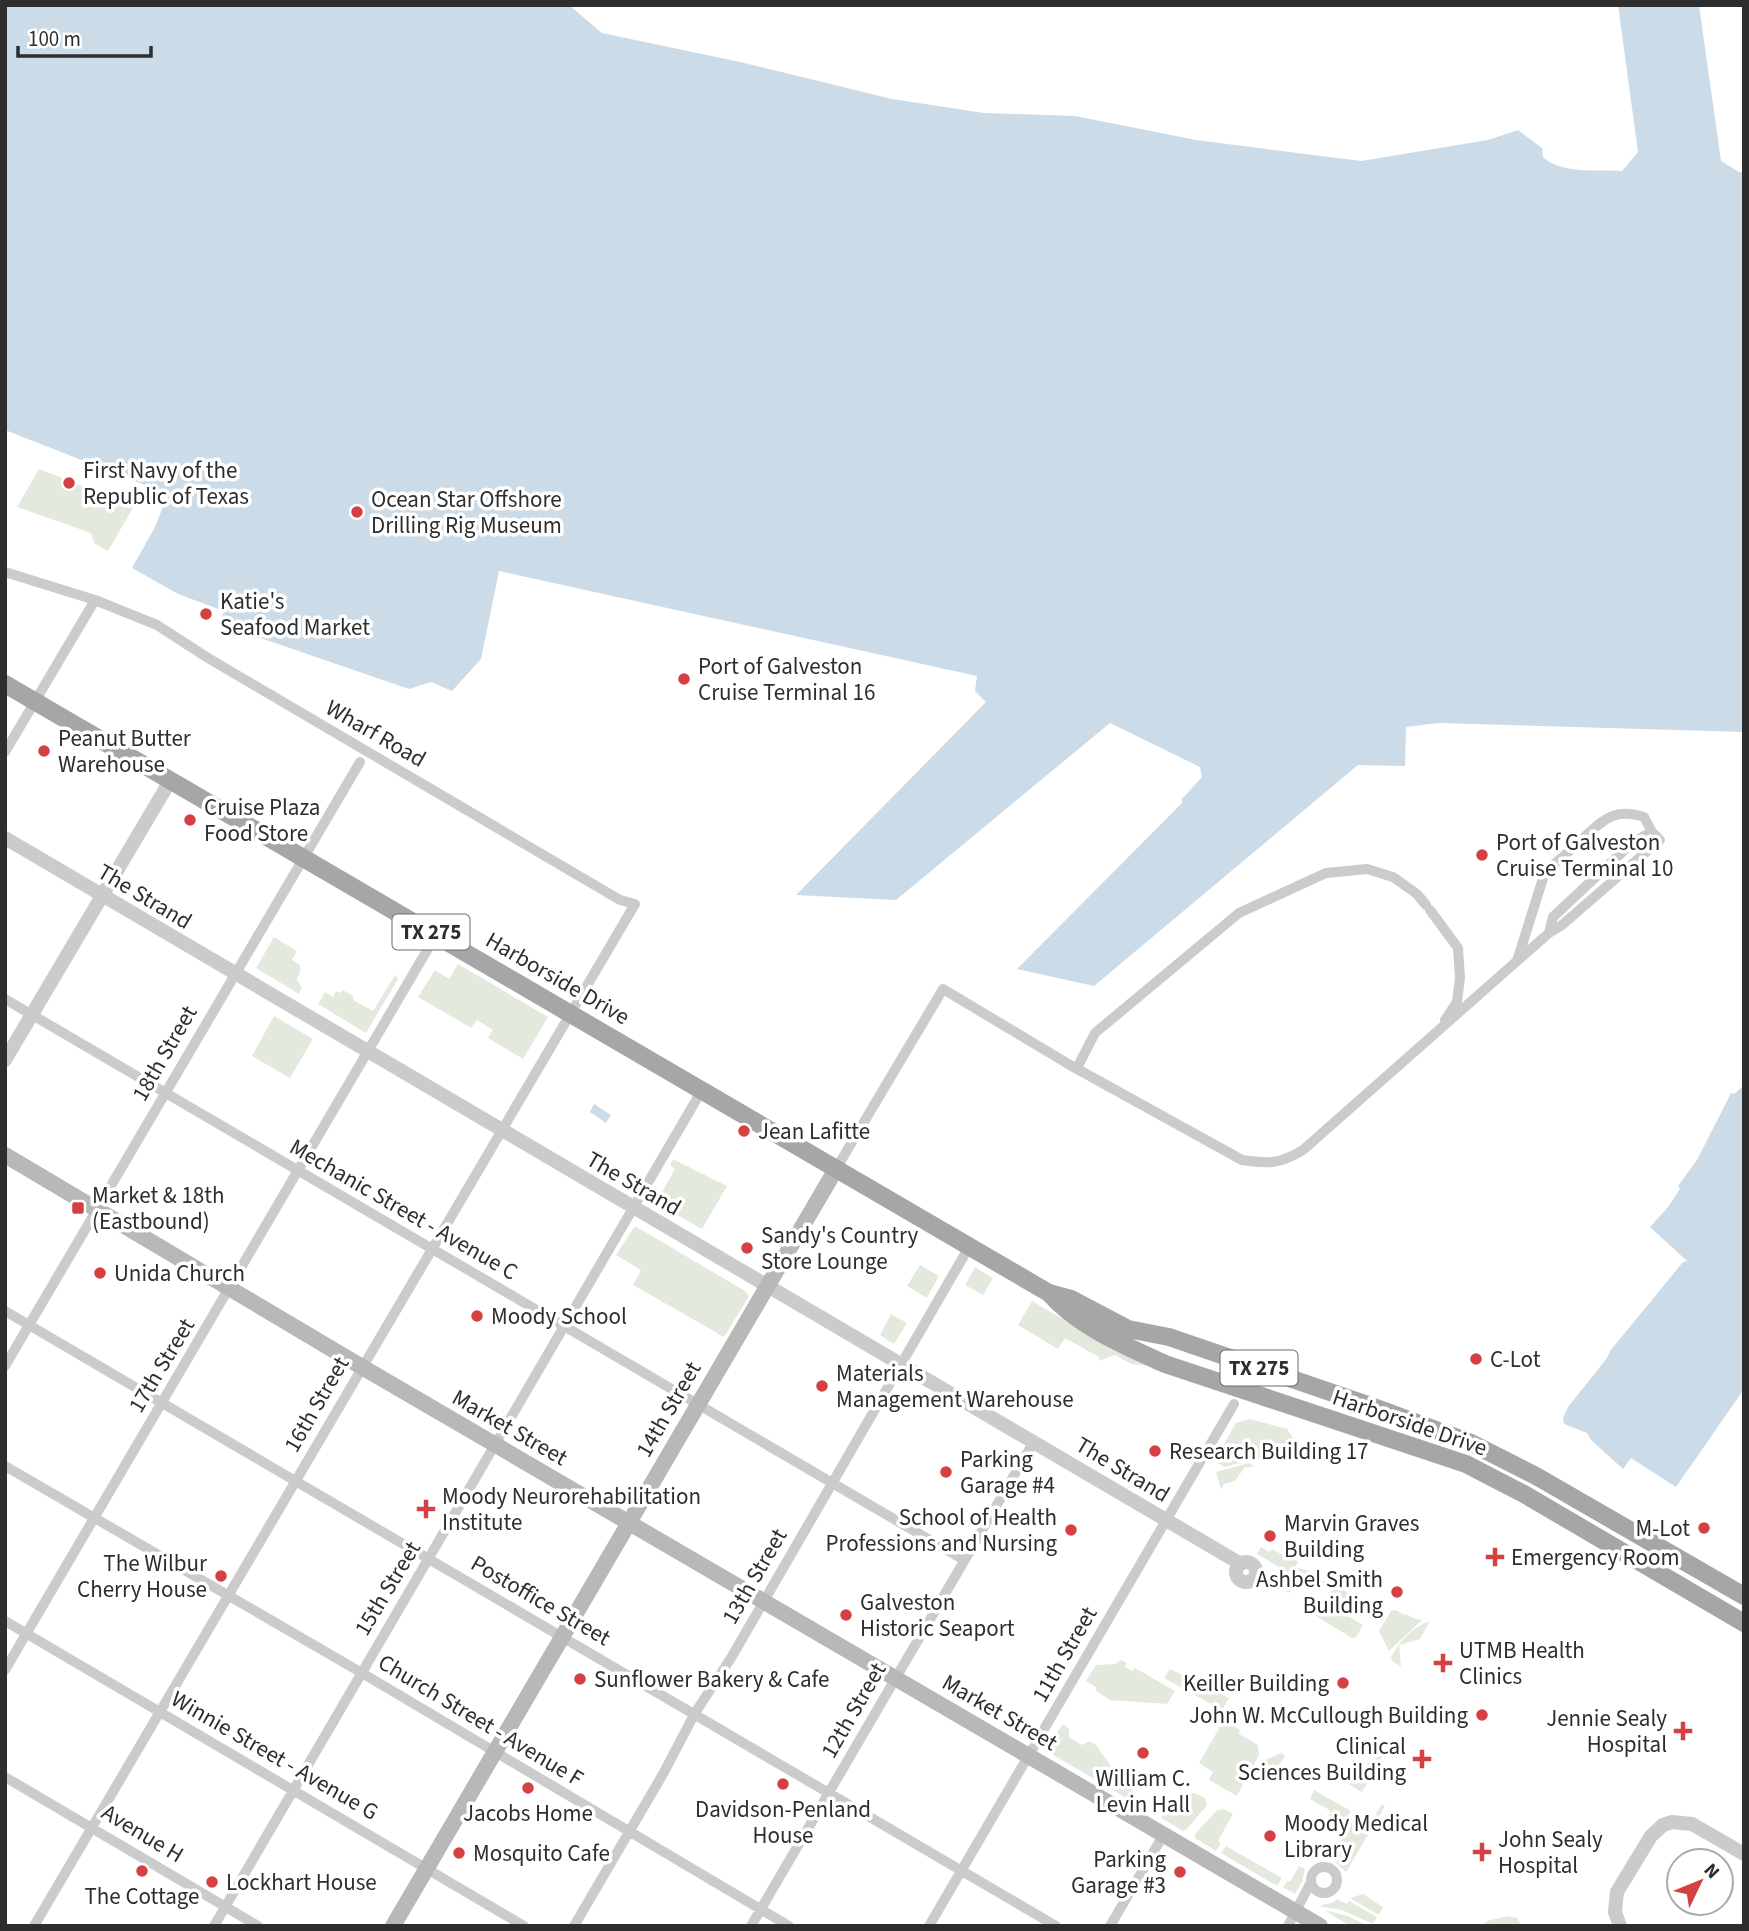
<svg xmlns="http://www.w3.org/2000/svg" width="1749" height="1931" font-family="'Source Sans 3',sans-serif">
  <rect width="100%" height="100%" fill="#fff"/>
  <path fill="#e3eadd" d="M39,469L134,506L108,551L94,543L91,533L17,507Z
    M274,937L297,951L292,960L300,965V973L297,979L302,988L299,994L256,968Z
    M458,964L548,1017L523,1059L488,1038L493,1030L477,1020L471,1028L418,997L435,970L449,979Z
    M395,975L398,979L366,1033L318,1004L325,992L333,997L336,991L340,993L343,990L353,996V1000L373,1011Z
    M274,1016L313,1039L290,1078L252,1056Z
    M673,1159L727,1186L702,1229L656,1203L675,1169L670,1165Z
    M635,1226L745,1291L749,1296L724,1337L633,1285L641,1270L616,1255Z
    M920,1265L939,1276L927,1298L907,1286Z
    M975,1267L993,1278L983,1295L965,1285Z
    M1032,1301L1122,1353L1149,1366L1131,1364L1115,1355L1099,1361V1357L1065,1338L1058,1349L1018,1325Z
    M891,1314L907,1323L894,1344L880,1335Z
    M1250,1419L1287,1429L1294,1440L1290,1454L1282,1457L1270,1450H1265L1256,1463L1249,1460L1225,1467L1214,1461L1236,1423Z
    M1249,1463L1254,1467H1245L1235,1481L1224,1484L1221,1489L1216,1472Z
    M1261,1547L1269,1552L1272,1549L1288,1558L1293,1551L1295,1553L1292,1558L1298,1562L1291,1574L1257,1554Z
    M1299,1568L1312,1572L1326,1583L1321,1591L1298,1578L1295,1573Z
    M1276,1572L1296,1584L1289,1593L1270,1582Z
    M1335,1585L1353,1596L1347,1606L1332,1597L1331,1592Z
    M1314,1596L1363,1625L1356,1637L1352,1638L1306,1610Z
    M1396,1610L1405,1615L1406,1614L1415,1619L1422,1620L1389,1651L1379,1631L1391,1611Z
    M1427,1622L1429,1623L1420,1639L1399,1645L1401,1666L1393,1662L1391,1657C1399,1642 1411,1629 1427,1622Z
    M1121,1660L1127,1663L1125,1667L1132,1671L1135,1668L1175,1691L1167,1704L1110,1700L1096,1691V1687L1086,1681L1096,1665L1115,1664Z
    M1170,1669L1229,1698L1222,1710L1164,1678Z
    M1224,1720L1240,1730L1239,1734L1258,1745L1259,1755L1237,1796L1209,1780L1213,1772L1199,1763Z
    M1063,1724L1069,1729V1737L1082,1745L1089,1741L1096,1745L1122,1782L1125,1780L1136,1796L1128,1799L1050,1753L1048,1747Z
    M1374,1733L1381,1736L1379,1739L1389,1745L1379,1762L1375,1759L1382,1747L1371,1739Z
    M1281,1753L1285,1756L1272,1776L1259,1768L1263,1761Z
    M1370,1760L1378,1765L1362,1792L1331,1774L1335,1772L1353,1780L1355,1777L1358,1779Z
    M1314,1790L1351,1811L1340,1829L1327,1818L1331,1811L1310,1799Z
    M1194,1793L1205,1798L1207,1805L1187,1829L1183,1831L1161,1818L1169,1800Z
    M1382,1804L1385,1806L1346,1872L1336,1863L1340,1855L1335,1852L1356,1815L1362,1818L1360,1822L1369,1826Z
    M1223,1809L1233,1814L1218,1841L1221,1843L1216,1851L1195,1838V1834L1217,1810Z
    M1226,1846L1282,1878L1277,1886L1221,1853Z
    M1299,1866L1305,1869L1302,1882L1295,1894L1283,1887L1287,1881L1290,1882Z
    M1363,1894L1383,1907L1379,1915L1350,1898Z
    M1336,1899L1347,1904L1349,1901L1377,1917L1373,1924L1342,1910L1318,1906L1334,1902Z
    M1324,1910L1348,1916L1368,1926H1350Z
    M1508,1916L1517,1918L1522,1926H1481L1487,1921Z"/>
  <path fill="#cbdbe8" d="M5,5H569L602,33L740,62L892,99L984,113L1075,116L1196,140L1361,161L1488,140L1518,130L1542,148L1543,157C1562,175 1598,169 1622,171L1638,152L1618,5H1699L1721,161L1739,172H1744V732L1438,723L1406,727L1405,766L1358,765L1094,986L1017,969L1183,802L1181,800L1202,777L1200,767L1110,723L896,900L796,895L986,702L975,691L977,676L499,571L481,659L452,691L431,682L409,689L220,624L224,611L178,594L132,568L155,527L168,494L5,430Z
    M1744,1082V1389L1676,1487L1631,1458L1623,1469L1591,1440L1587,1433L1564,1424L1563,1418L1568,1407L1607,1358L1610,1351L1683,1262L1687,1261L1650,1227L1668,1207L1680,1189L1678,1186L1697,1160L1731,1093L1734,1094L1742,1087Z
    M594,1104L611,1115L606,1123L590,1112Z"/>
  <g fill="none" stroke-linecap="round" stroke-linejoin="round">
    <path stroke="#cbcbcb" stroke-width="10" d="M5,572L95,600L157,625L208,658L620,900L635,904L34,1926
      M5,752L95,600
      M1430,910L1458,948L1460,978L1457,1002L1445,1020
      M1549,933L1553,917L1633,842L1652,832
      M1517,961L1545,872L1573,848
      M5,999L964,1560
      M1077,1068L1095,1033L1239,913L1326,873L1367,869L1393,877L1417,894L1426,905
      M836,1169L943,989L1070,1065L1242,1160C1269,1164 1280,1164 1303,1150L1517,961L1549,933L1562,925L1660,840L1652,832L1644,817C1612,807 1603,821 1580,841
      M5,1311L1056,1926
      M5,1366L360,762
      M5,1466L362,1673L789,1926
      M5,1621L524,1926
      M5,1670L436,935
      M5,1777L258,1926
      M1311 1880a13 13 0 1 1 26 0a13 13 0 1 1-26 0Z
      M214,1926L702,1090
      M574,1926L663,1774L695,1713L731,1658L969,1247
      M751,1926L1033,1443
      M929,1926L1234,1404
      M1110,1926L1164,1834
      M1288,1926L1311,1882"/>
    <path stroke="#cbcbcb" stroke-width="14" d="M5,838L1241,1564
      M5,1060L170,781
      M1236 1572a10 10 0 1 1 20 0a10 10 0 1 1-20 0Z
      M1620,1926L1615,1912L1617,1892L1651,1836L1663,1825L1672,1822L1692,1824L1744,1854"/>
    <path stroke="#b8b8b8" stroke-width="16" d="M5,1155L362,1367L1320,1926
      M393,1926L836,1169"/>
    <path stroke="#a6a6a6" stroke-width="18" d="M5,684L1049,1293L1071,1299L1128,1329L1169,1337L1368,1405L1471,1443L1536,1476L1744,1596
      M1049,1293C1079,1327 1124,1345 1165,1364L1466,1464L1524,1494L1744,1623"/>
  </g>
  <g fill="#d54143" stroke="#fff" stroke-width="2.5">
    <circle cx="69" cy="483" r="7"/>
    <circle cx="357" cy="512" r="7"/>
    <circle cx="206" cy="614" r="7"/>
    <circle cx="684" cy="679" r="7"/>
    <circle cx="44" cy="751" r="7"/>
    <circle cx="190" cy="820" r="7"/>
    <circle cx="1482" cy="855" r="7"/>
    <circle cx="744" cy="1131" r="7"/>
    <rect x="71" y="1201" width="14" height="14" rx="3.5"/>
    <circle cx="747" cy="1248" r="7"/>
    <circle cx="100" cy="1273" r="7"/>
    <circle cx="477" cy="1316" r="7"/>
    <circle cx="1476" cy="1359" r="7"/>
    <circle cx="822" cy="1386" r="7"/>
    <circle cx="1155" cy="1451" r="7"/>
    <circle cx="946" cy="1472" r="7"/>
    <path d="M422.5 1498.5h7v7h7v7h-7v7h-7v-7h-7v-7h7z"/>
    <circle cx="1704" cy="1528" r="7"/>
    <circle cx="1071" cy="1530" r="7"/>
    <circle cx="1270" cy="1536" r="7"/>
    <path d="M1491.5 1546.5h7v7h7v7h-7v7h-7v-7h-7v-7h7z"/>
    <circle cx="221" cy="1576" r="7"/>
    <circle cx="1397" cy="1592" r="7"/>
    <circle cx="846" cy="1615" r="7"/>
    <path d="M1439.5 1652.5h7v7h7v7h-7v7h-7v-7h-7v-7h7z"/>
    <circle cx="580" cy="1679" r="7"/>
    <circle cx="1343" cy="1683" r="7"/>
    <circle cx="1482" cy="1715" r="7"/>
    <path d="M1679.5 1720.5h7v7h7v7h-7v7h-7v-7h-7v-7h7z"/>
    <circle cx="1143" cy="1753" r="7"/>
    <path d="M1418.5 1748.5h7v7h7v7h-7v7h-7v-7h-7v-7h7z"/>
    <circle cx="783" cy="1784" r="7"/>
    <circle cx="528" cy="1788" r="7"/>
    <circle cx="1270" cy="1836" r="7"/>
    <path d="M1478.5 1841.5h7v7h7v7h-7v7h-7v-7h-7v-7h7z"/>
    <circle cx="459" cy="1853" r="7"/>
    <circle cx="142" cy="1871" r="7"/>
    <circle cx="1180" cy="1872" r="7"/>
    <circle cx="212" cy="1882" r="7"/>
  </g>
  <g text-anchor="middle" stroke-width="7" stroke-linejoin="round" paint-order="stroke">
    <g fill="#fff" stroke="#6d6d6d" stroke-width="2">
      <rect x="392.5" y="914.5" width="77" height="35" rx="5"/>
      <rect x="1220.5" y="1350.5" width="77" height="35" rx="5"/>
    </g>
    <g font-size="21" font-weight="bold" fill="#2e2e2e">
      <text x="431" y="939">TX 275</text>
      <text x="1259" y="1375">TX 275</text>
    </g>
    <g font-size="23" fill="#2e2e2e" stroke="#fff" text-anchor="start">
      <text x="83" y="478">First Navy of the<tspan x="83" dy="26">Republic of Texas</tspan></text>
      <text x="371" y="507">Ocean Star Offshore<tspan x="371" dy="26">Drilling Rig Museum</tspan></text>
      <text x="220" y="609">Katie's<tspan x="220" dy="26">Seafood Market</tspan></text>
      <text x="698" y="674">Port of Galveston<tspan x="698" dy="26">Cruise Terminal 16</tspan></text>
      <text x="58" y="746">Peanut Butter<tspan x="58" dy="26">Warehouse</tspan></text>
      <text x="204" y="815">Cruise Plaza<tspan x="204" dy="26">Food Store</tspan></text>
      <text x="1496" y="850">Port of Galveston<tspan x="1496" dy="26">Cruise Terminal 10</tspan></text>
      <text x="758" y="1139">Jean Lafitte</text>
      <text x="92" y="1203">Market &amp; 18th<tspan x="92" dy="26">(Eastbound)</tspan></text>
      <text x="761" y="1243">Sandy's Country<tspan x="761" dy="26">Store Lounge</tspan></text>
      <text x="114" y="1281">Unida Church</text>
      <text x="491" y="1324">Moody School</text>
      <text x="1490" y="1367">C-Lot</text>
      <text x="836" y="1381">Materials<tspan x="836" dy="26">Management Warehouse</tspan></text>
      <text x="1169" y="1459">Research Building 17</text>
      <text x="960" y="1467">Parking<tspan x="960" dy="26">Garage #4</tspan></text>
      <text x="442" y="1504">Moody Neurorehabilitation<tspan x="442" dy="26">Institute</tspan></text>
      <text x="1057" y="1525" text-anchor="end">School of Health<tspan x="1057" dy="26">Professions and Nursing</tspan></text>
      <text x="1284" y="1531">Marvin Graves<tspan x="1284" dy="26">Building</tspan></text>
      <text x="1690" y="1536" text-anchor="end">M-Lot</text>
      <text x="1511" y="1565">Emergency Room</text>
      <text x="207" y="1571" text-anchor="end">The Wilbur<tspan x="207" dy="26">Cherry House</tspan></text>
      <text x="1383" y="1587" text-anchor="end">Ashbel Smith<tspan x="1383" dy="26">Building</tspan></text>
      <text x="860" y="1610">Galveston<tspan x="860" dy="26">Historic Seaport</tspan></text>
      <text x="1459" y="1658">UTMB Health<tspan x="1459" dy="26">Clinics</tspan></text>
      <text x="594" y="1687">Sunflower Bakery &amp; Cafe</text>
      <text x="1329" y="1691" text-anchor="end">Keiller Building</text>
      <text x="1468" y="1723" text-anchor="end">John W. McCullough Building</text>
      <text x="1667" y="1726" text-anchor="end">Jennie Sealy<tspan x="1667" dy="26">Hospital</tspan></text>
      <text x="1406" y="1754" text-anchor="end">Clinical<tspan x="1406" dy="26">Sciences Building</tspan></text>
      <text x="1143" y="1786" text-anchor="middle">William C.<tspan x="1143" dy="26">Levin Hall</tspan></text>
      <text x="783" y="1817" text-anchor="middle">Davidson-Penland<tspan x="783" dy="26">House</tspan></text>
      <text x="528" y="1821" text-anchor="middle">Jacobs Home</text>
      <text x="1284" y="1831">Moody Medical<tspan x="1284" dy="26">Library</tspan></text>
      <text x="1498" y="1847">John Sealy<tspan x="1498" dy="26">Hospital</tspan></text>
      <text x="473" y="1861">Mosquito Cafe</text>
      <text x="1166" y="1867" text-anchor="end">Parking<tspan x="1166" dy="26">Garage #3</tspan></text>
      <text x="226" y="1890">Lockhart House</text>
      <text x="142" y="1904" text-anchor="middle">The Cottage</text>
    </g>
    <g font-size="23" fill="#2e2e2e" stroke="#fff">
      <text transform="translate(376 733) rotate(30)" y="8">Wharf Road</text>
      <text transform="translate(145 896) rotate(31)" y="8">The Strand</text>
      <text transform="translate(558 978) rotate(30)" y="8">Harborside Drive</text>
      <text transform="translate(164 1053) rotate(-60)" y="8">18th Street</text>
      <text transform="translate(634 1183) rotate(30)" y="8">The Strand</text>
      <text transform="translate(404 1209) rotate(30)" y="8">Mechanic Street - Avenue C</text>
      <text transform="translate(161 1365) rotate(-59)" y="8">17th Street</text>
      <text transform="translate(316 1404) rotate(-60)" y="8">16th Street</text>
      <text transform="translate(668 1409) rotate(-60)" y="8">14th Street</text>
      <text transform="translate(1410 1422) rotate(19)" y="8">Harborside Drive</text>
      <text transform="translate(510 1427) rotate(30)" y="8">Market Street</text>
      <text transform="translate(1123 1469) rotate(31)" y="8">The Strand</text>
      <text transform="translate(754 1576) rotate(-60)" y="8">13th Street</text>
      <text transform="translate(387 1588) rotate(-59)" y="8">15th Street</text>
      <text transform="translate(541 1600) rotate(30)" y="8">Postoffice Street</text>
      <text transform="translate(1064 1654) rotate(-60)" y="8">11th Street</text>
      <text transform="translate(853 1710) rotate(-60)" y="8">12th Street</text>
      <text transform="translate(1000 1712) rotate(30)" y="8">Market Street</text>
      <text transform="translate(481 1720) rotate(31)" y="8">Church Street - Avenue F</text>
      <text transform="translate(275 1755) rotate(30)" y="8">Winnie Street - Avenue G</text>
      <text transform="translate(143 1833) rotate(31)" y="8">Avenue H</text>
    </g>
  </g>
  <rect width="1749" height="1931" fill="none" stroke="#2e2e2e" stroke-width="14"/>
  <g transform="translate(1700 1882) rotate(47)"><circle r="33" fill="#ffffff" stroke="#ababab" stroke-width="2"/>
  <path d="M0-5L12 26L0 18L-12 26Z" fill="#d54143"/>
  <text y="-10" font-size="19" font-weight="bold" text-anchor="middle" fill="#2e2e2e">N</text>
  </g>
  <path d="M18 46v10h133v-10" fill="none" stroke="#2e2e2e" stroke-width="3.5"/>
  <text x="28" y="46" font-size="21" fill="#2e2e2e" stroke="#ffffff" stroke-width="5" paint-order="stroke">100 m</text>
</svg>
